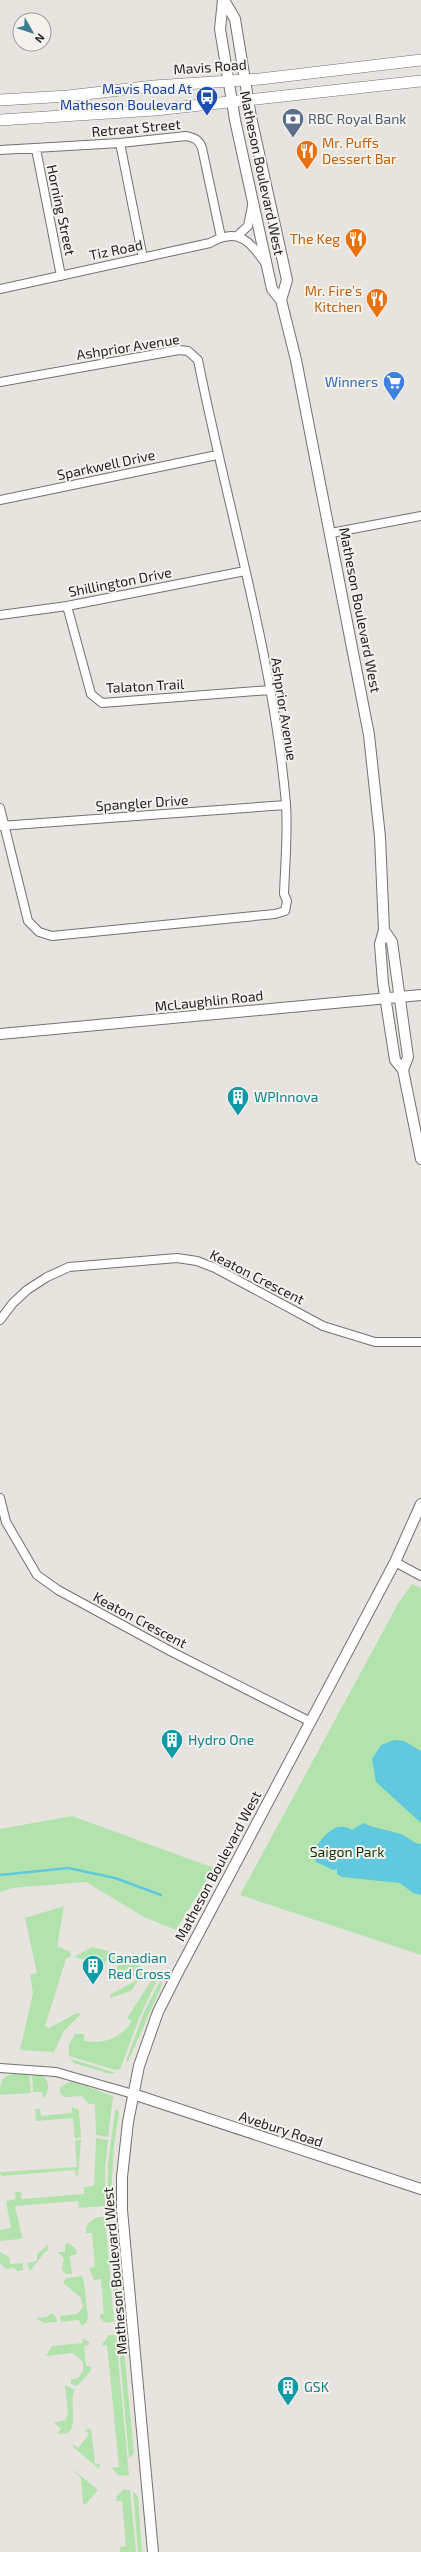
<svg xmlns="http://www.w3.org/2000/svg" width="421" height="2552" font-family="'Exo 2',sans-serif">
  <rect width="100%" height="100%" fill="#e7e4df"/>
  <path fill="#b3e3ad" d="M412,1584L421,1588V1955L240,1895L399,1602Z
    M72,1816L214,1868L176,1930L144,1917L86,1882L12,1888L0,1892V1829Z
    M64,1906L57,1946L70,1952L71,1956L66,1959L45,2026L49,2028L77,2013L81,2014L64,2031L54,2052L20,2050L33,1993L30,1975L37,1973L25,1918Z
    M92,1947L113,1952L112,1956L117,1958L114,1963L106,1961L104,1965L74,1957Z
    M122,1956L140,1966L143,1973L131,1991L110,1998L111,1994L137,1980V1977L116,1970Z
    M155,1975L159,1976L140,2016L120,2069L115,2070L69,2056V2045L75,2034H84V2041C104,2044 120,2039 132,2021L127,2018Z
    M161,1979L162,1985L128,2062L126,2061L144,2012Z
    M71,2059L116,2073L110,2074L74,2063Z
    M19,2073L29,2074L31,2093L0,2095C0,2079 3,2075 19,2073Z
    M32,2074L42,2075C50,2082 50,2090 43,2099L42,2092H33Z
    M72,2081L113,2096L108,2137L96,2135L95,2104H89L82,2096L64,2097L60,2093V2087Z
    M72,2107L79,2110L81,2137L75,2139L73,2118L36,2121L35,2109H40L41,2116L72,2113Z
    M115,2110H118L119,2113L114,2145L111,2199L107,2204L108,2163Z
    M96,2138L108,2140L105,2168V2206L79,2208L78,2201L15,2206L22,2237L20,2239L0,2241V2230L11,2228L6,2201L16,2199L15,2192H21L22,2199L84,2194V2187L94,2186Z
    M77,2140H81L78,2176L76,2177L75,2170L2,2176L0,2174V2172L77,2167L75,2142Z
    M99,2217H105L114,2321C109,2324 103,2323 100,2318V2314H104L101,2279L94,2280L89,2268L95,2267L92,2233H86C85,2224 91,2220 99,2217Z
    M107,2218L111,2224L120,2314L116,2319Z
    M68,2243L75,2248L77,2254L70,2256L72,2274H65L62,2269L64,2258L58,2252H65V2244Z
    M48,2245V2251L45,2252L30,2271L27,2263L37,2261V2254Z
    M0,2252L9,2257L10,2264L23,2263V2270L17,2271L14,2268L6,2269L0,2263Z
    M82,2276L84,2282L88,2318L86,2323L81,2326L79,2320L61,2322L60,2316L77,2314L83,2307L81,2298L63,2283L66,2278Z
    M51,2313L56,2317L57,2322L44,2323L36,2318L47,2317Z
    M109,2335H116L129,2476L118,2475L112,2468L119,2467L107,2345L101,2346Z
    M118,2336L123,2340L134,2453L129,2458Z
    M82,2338L89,2342V2345L84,2346L86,2366H91V2371L77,2386L71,2384V2380L78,2378L83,2371V2362L73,2353L46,2356L52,2346L83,2343Z
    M65,2385L75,2390C67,2402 84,2439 57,2433L61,2429L54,2423L65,2420L68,2414Z
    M91,2429L95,2464H100L99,2469L73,2447V2444L78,2448L89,2434L85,2430Z
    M71,2468L98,2490L86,2504H83L81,2478Z
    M124,2489L130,2490L136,2552H120V2547L126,2546L122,2501H116L117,2496Z
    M133,2491L138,2496L142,2552H138Z"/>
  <path fill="#60c9de" d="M394,1740L404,1741L421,1751V1823L376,1782L372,1759L381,1745Z
    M363,1823C376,1829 389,1830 401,1834C409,1837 412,1843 421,1844V1895L413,1893L400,1883L342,1877L337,1874V1869L333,1870L316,1862L313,1850C323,1838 334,1819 352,1830Z"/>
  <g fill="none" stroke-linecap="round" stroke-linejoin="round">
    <path stroke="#60c9de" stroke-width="2.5" d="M0,1875L68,1868L115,1878L161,1895"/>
    <g stroke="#74726d" stroke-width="10">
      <path id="minor" d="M120,143L143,258
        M36,149L61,276
        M0,150L120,143L186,136C194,138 199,139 202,148L221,237
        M237,236L248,226L252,206
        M0,289L210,243C239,226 250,242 266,264
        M0,382L179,350L188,351L198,360C227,507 273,655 286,804C288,833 285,865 284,894L287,901L285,911L275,914L52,936L39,932L28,921L0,808
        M0,500L217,455
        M331,533L421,516
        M67,606L91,694L102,703L270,690
        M0,615L67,606L245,571
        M0,826L286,805
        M0,1320L13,1303L27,1290L47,1277L69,1267L177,1258L197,1261L215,1268L323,1326L375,1342H421
        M0,1498L6,1522L37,1575L58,1590L172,1652L311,1722
        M395,1562L421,1576
        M0,2068L56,2072L133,2094"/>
    </g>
    <g stroke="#74726d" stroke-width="12">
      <path id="tertiary" d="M223,0L220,29L235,120L272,289L281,300L296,360L369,735L380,837L384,930L380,944L383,983L395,1060L403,1070L421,1159
        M224,0L235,19L251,117L287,280L281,300
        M384,930L392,942L408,1057L403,1070
        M0,1034L421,995
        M133,2094L421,2189
        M153,2552L122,2210V2177L128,2122L139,2066L158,2012L175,1978L395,1562L421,1504"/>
    </g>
    <g stroke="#74726d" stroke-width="12">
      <path id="secondary" d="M0,100L68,96L154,86L260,79L421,60
        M0,120L155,110L421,81"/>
    </g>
    <use href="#minor" stroke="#fff" stroke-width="8"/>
    <use href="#tertiary" stroke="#fff" stroke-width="10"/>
    <use href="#secondary" stroke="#fff" stroke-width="11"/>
  </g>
  <defs>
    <g id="bus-pin" transform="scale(1.15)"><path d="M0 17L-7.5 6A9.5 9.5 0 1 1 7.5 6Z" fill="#1a4fb4" stroke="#f4f2ec"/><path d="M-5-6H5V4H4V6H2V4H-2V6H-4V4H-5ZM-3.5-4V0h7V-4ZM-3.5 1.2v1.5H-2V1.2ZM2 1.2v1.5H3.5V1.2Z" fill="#fff"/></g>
    <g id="bank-pin" transform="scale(1.15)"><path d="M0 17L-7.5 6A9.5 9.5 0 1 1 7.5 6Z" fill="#5c6f8a" stroke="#f4f2ec"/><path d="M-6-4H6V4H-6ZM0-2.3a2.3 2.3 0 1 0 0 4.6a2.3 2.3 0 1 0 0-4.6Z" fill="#fff"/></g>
    <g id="restaurant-pin" transform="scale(1.15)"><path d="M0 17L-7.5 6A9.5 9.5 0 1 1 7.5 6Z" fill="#e8710a" stroke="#f4f2ec"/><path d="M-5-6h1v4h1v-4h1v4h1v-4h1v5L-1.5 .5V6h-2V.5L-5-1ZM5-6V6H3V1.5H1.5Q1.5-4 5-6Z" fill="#fff"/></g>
    <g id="supermarket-pin" transform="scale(1.15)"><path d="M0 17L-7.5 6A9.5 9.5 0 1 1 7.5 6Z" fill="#3f7fe0" stroke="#f4f2ec"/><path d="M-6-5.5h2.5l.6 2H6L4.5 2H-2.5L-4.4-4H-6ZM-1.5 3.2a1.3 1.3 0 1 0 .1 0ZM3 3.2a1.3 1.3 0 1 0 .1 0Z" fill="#fff"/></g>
    <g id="building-pin" transform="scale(1.15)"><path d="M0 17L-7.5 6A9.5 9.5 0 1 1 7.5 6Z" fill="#0f9aa8" stroke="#f4f2ec"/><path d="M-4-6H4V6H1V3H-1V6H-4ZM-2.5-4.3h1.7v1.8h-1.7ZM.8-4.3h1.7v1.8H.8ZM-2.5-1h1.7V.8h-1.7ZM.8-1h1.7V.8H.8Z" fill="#fff"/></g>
  </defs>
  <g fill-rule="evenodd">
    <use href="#bus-pin" x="207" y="97"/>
    <use href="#bank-pin" x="293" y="119"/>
    <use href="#restaurant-pin" x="307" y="151"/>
    <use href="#restaurant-pin" x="356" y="239"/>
    <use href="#restaurant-pin" x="377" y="299"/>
    <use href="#supermarket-pin" x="394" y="382"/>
    <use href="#building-pin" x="238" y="1097"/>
    <use href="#building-pin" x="172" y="1740"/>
    <use href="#building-pin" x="93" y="1966"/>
    <use href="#building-pin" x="288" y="2387"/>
  </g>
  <g text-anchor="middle" stroke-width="4" stroke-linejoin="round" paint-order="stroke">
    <g font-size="14" fill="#1f1e1c" stroke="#f4f2ec">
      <text transform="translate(210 67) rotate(-4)" y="5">Mavis Road</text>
      <text transform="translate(136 128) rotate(-5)" y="5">Retreat Street</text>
      <text transform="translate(262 173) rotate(78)" y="5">Matheson Boulevard West</text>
      <text transform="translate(61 210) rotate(78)" y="5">Horning Street</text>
      <text transform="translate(116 250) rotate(-12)" y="5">Tiz Road</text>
      <text transform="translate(128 347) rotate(-9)" y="5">Ashprior Avenue</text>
      <text transform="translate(106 465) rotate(-12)" y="5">Sparkwell Drive</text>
      <text transform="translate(120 582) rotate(-11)" y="5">Shillington Drive</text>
      <text transform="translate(360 610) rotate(79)" y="5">Matheson Boulevard West</text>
      <text transform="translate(145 686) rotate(-3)" y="5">Talaton Trail</text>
      <text transform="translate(284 709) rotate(81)" y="5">Ashprior Avenue</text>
      <text transform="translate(142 803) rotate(-4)" y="5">Spangler Drive</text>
      <text transform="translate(209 1001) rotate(-6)" y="5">McLaughlin Road</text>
      <text transform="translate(257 1277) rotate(27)" y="5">Keaton Crescent</text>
      <text transform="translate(140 1620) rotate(28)" y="5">Keaton Crescent</text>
      <text transform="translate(218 1866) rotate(-62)" y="5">Matheson Boulevard West</text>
      <text transform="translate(281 2129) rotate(18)" y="5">Avebury Road</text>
      <text transform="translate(115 2271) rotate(-95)" y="5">Matheson Boulevard West</text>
    </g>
    <g font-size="14" fill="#164399" stroke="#f4f2ec" text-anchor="end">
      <text x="192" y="94">Mavis Road At<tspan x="192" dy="16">Matheson Boulevard</tspan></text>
    </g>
    <g font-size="14" fill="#4e5e75" stroke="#f4f2ec" text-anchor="start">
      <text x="308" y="124">RBC Royal Bank</text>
    </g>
    <g font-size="14" fill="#c56008" stroke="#f4f2ec" text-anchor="end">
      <text x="322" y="148" text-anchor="start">Mr. Puffs<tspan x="322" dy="16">Dessert Bar</tspan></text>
      <text x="340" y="244">The Keg</text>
      <text x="362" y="296">Mr. Fire’s<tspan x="362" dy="16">Kitchen</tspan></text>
    </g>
    <g font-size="14" fill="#366cbe" stroke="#f4f2ec" text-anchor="end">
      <text x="378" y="387">Winners</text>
    </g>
    <g font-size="14" fill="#0d838f" stroke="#f4f2ec" text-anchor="start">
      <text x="254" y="1102">WPInnova</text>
      <text x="188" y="1745">Hydro One</text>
      <text x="108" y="1963">Canadian<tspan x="108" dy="16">Red Cross</tspan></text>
      <text x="304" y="2392">GSK</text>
    </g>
    <g font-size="14" fill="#0f340c" stroke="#f4f2ec">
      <text x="347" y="1857">Saigon Park</text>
    </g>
  </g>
  <g transform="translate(32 32) rotate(129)"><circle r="19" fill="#f4f2ec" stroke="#9f9d99"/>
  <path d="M0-3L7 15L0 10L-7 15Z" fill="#3c7b90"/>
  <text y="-6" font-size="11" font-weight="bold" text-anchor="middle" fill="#1f1e1c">N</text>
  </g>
</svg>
